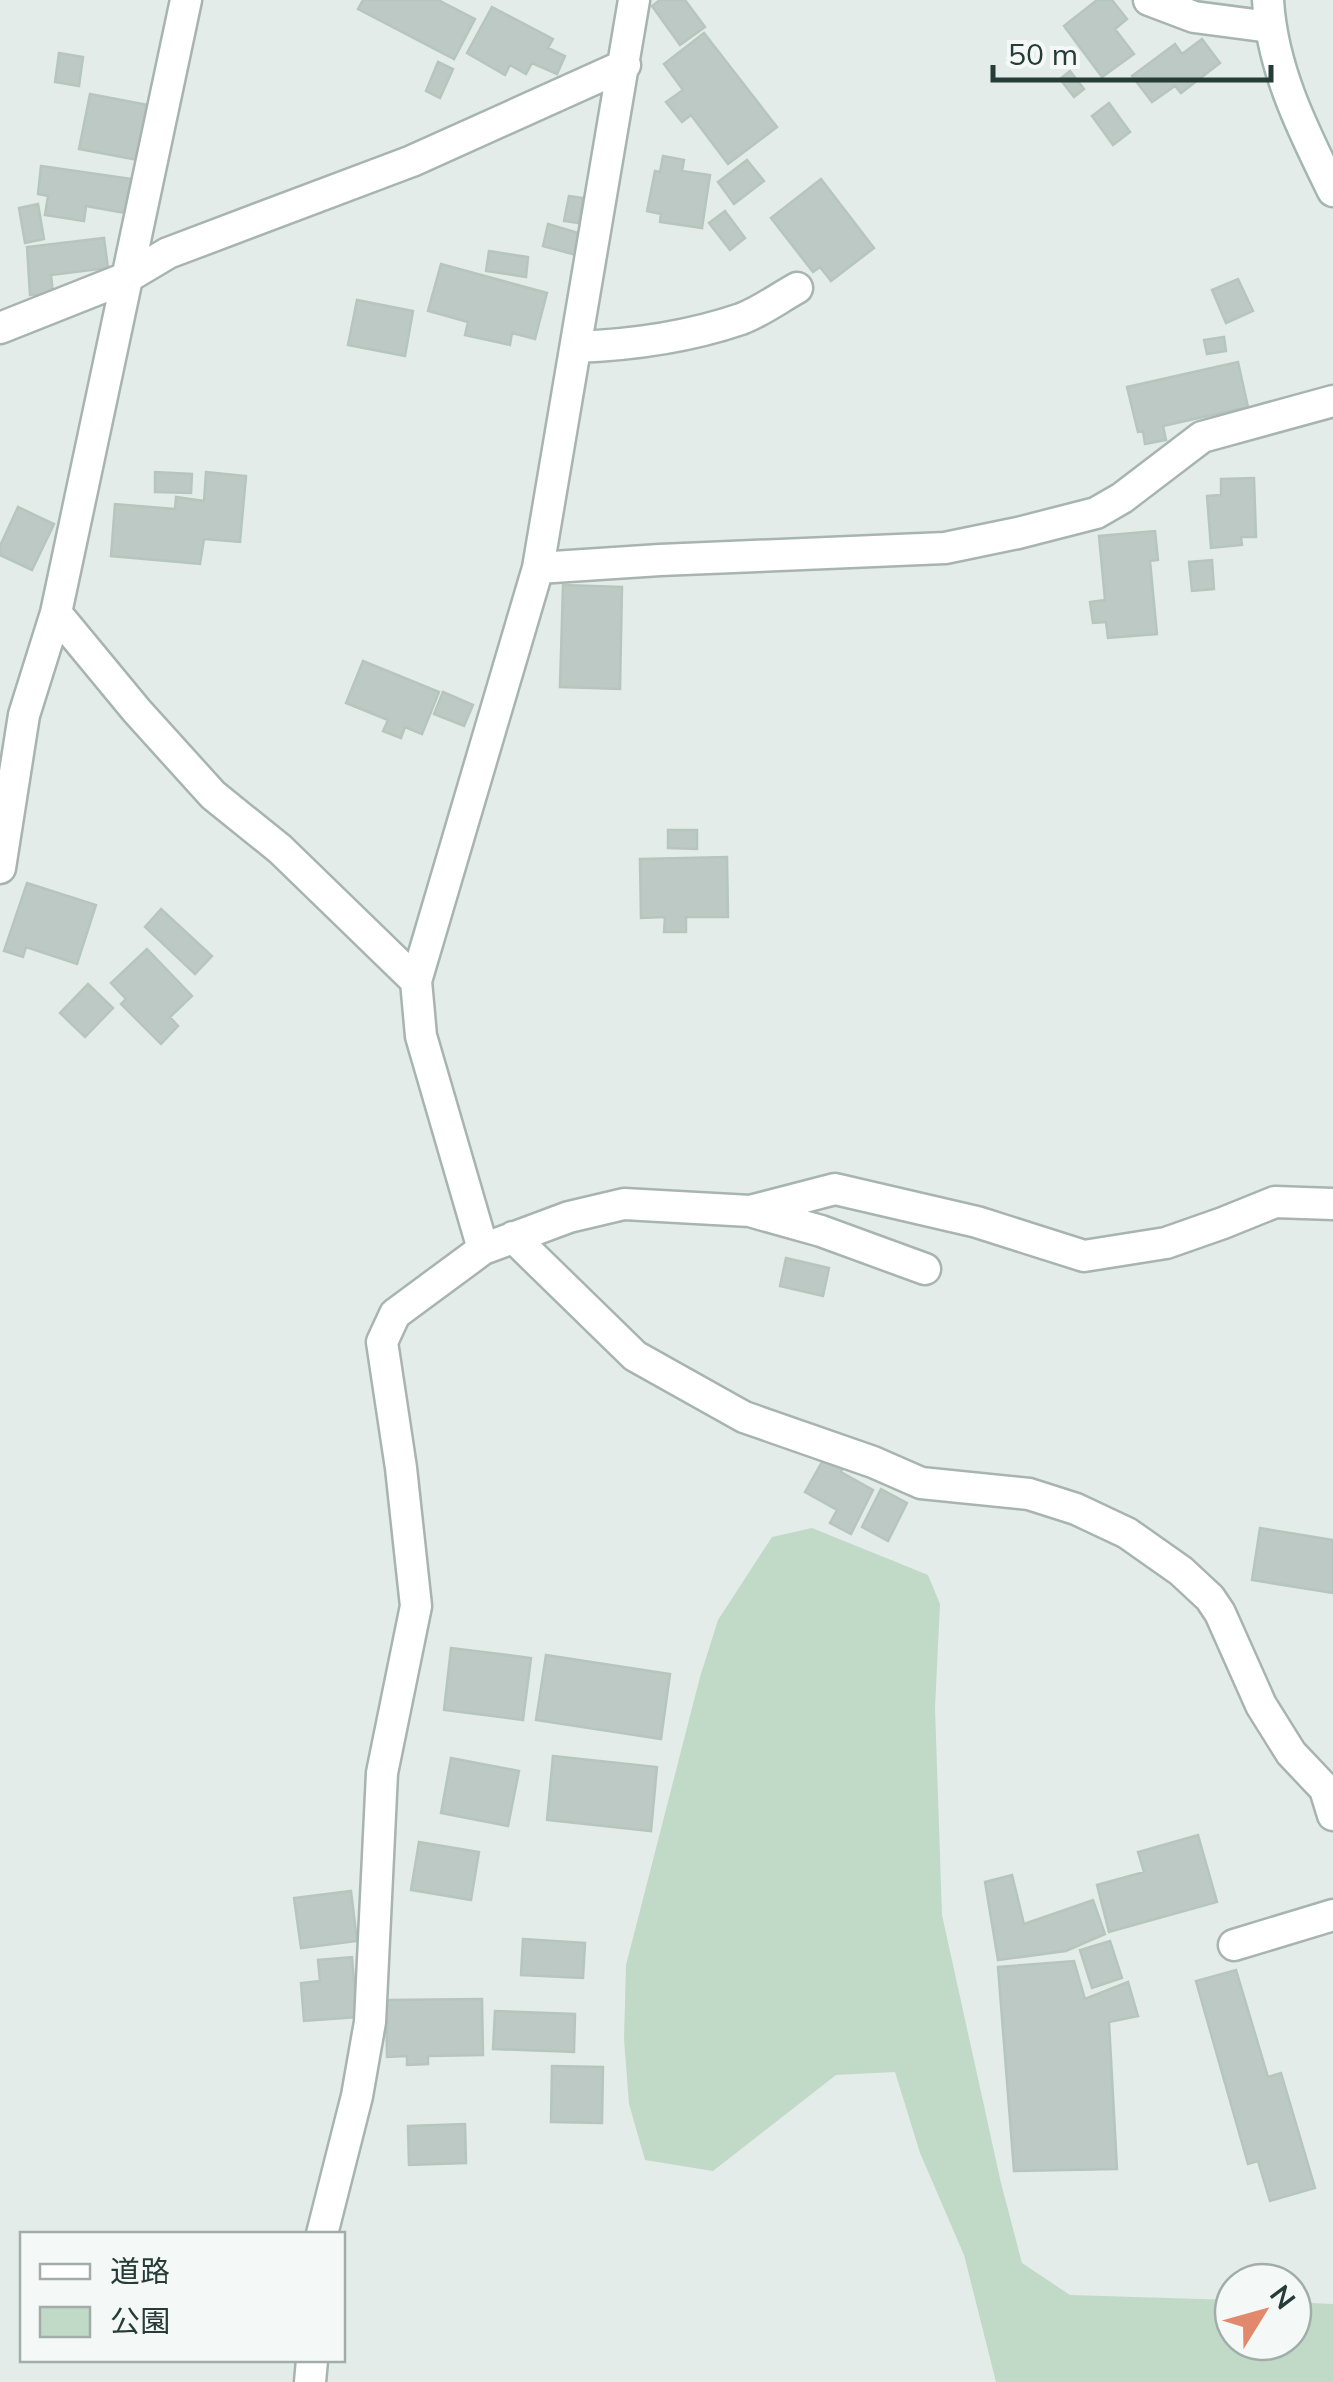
<svg xmlns="http://www.w3.org/2000/svg" width="1333" height="2382" font-family="Mulish,'Noto Sans JP',sans-serif">
  <rect width="100%" height="100%" fill="#e4ece9"/>
  <path fill="#c0dac7" d="M812,1528L928,1575L940,1604L935,1708L942,1915L1001,2183L1022,2263L1070,2295L1233,2300V2342H1293V2302L1333,2304V2382H996L964,2255L920,2153L895,2072L836,2075L713,2171L645,2160L629,2104L624,2039L626,1965L700,1677L718,1620L772,1537Z"/>
  <path fill="#bdc9c4" stroke="#b7c5bf" stroke-width="2.5" d="M363,0H438L475,19L454,59L358,9Z
    M660,0H685L705,27L680,45L652,6Z
    M1097,0H1112L1127,19L1115,29L1134,54L1102,77L1064,26Z
    M492,7L553,39L548,48L565,56L557,74L532,63L526,74L510,65L505,75L467,53Z
    M704,33L777,127L728,164L691,115L682,122L666,102L683,90L664,64Z
    M1202,39L1220,63L1181,93L1175,86L1152,102L1132,76L1175,44L1182,54Z
    M59,53L83,57L79,86L55,82Z
    M438,62L453,69L440,98L426,91Z
    M1070,71L1084,89L1074,97L1060,79Z
    M90,94L148,105L138,160L79,149Z
    M1109,103L1130,132L1113,145L1092,116Z
    M663,156L684,160L682,171L710,175L702,228L660,222L661,214L647,211L655,171L660,172Z
    M747,160L764,181L734,204L718,182Z
    M41,166L132,179L125,213L86,206L84,221L45,215L48,196L38,194Z
    M821,179L874,248L831,281L820,267L813,272L771,218Z
    M569,196L583,198L579,223L564,221Z
    M38,204L44,239L25,243L19,208Z
    M725,211L745,238L730,250L709,223Z
    M548,224L582,234L576,255L543,246Z
    M104,238L108,268L51,275L53,293L30,295L27,247Z
    M489,251L528,257L526,277L486,271Z
    M441,264L547,293L535,339L512,333L510,345L465,335L468,322L428,311Z
    M1238,279L1253,311L1226,323L1212,290Z
    M357,300L413,311L405,356L348,345Z
    M1224,337L1226,351L1207,354L1204,340Z
    M1238,362L1248,407L1163,426L1166,440L1145,444L1143,431L1138,432L1127,387Z
    M155,472L192,474L191,493L155,492Z
    M206,472L246,476L240,542L204,539L200,564L111,556L115,504L175,509L176,497L204,501Z
    M1254,478L1256,537H1241L1242,545L1211,548L1207,496L1221,495V479Z
    M18,507L54,524L32,570L0,555V546Z
    M1155,531L1158,560L1150,561L1157,634L1108,638L1106,622L1093,623L1090,602L1105,600L1099,536Z
    M1212,560L1214,589L1192,591L1189,562Z
    M563,585L622,587L620,689L560,687Z
    M363,661L439,692L422,734L405,727L401,738L383,731L388,720L346,703Z
    M443,692L473,705L464,726L434,714Z
    M668,830H697V849L668,848Z
    M727,857L728,917H686V932H664L665,917L641,918L640,859Z
    M27,883L96,905L77,964L26,947L23,957L4,951Z
    M161,909L212,956L195,974L145,927Z
    M147,949L192,996L170,1017L178,1026L161,1044L121,1004L126,999L111,983Z
    M88,984L113,1008L85,1037L60,1013Z
    M786,1258L829,1268L823,1296L780,1286Z
    M826,1455L844,1466L841,1472L873,1490L851,1534L830,1523L837,1510L805,1492Z
    M881,1489L907,1503L888,1541L862,1527Z
    M1260,1528L1333,1540V1593L1252,1580Z
    M451,1648L531,1658L523,1720L444,1710Z
    M546,1655L670,1674L661,1739L536,1720Z
    M553,1756L657,1767L651,1831L547,1820Z
    M451,1758L519,1771L508,1826L441,1813Z
    M1198,1835L1217,1902L1109,1932L1097,1885L1144,1872L1138,1852Z
    M419,1842L479,1852L471,1900L411,1890Z
    M1012,1875L1024,1924L1093,1900L1105,1934L1066,1951L998,1960L985,1882Z
    M351,1891L357,1941L301,1948L294,1898Z
    M523,1939L585,1943L583,1978L521,1975Z
    M1110,1941L1122,1978L1092,1988L1080,1950Z
    M352,1957L357,2017L304,2021L301,1983L320,1981L318,1960Z
    M1074,1961L1085,1999L1128,1982L1138,2016L1109,2022L1117,2169L1014,2171L998,1967Z
    M1236,1970L1268,2077L1281,2073L1315,2188L1270,2201L1258,2161L1248,2164L1196,1981Z
    M482,1999L483,2055L428,2056V2064L407,2065V2056L387,2057L386,2000Z
    M495,2011L575,2014L574,2052L493,2049Z
    M552,2066L603,2067L602,2123L551,2122Z
    M465,2124L466,2163L409,2165L408,2126Z"/>
  <g fill="none" stroke-linecap="round" stroke-linejoin="round">
    <g stroke="#a7b4b0" stroke-width="35">
      <path id="street" d="M1149,0L1194,17L1270,27
        M0,328L126,278L168,253L412,161L625,65
        M576,347C631,345 688,337 741,319C760,312 779,298 797,288
        M538,568L660,560L945,548L1018,533L1096,513L1122,498L1202,437L1333,401
        M56,613L137,711L213,795L280,849L416,981
        M0,868L24,715L56,613L186,0
        M753,1212L821,1231L925,1269
        M513,1237L635,1356L744,1417L873,1462L921,1483L1029,1494L1076,1509L1127,1533L1181,1571L1210,1598L1220,1613L1261,1705L1291,1753L1325,1789L1333,1815
        M483,1249L421,1036L416,981L538,568L634,0
        M1234,1945L1333,1915
        M322,2234L357,2096L370,2022L382,1773L416,1606L401,1468L382,1342L395,1314L483,1249L569,1217L624,1204L750,1211L835,1189L977,1222L1084,1256L1166,1243L1223,1223L1275,1202L1333,1204
        M310,2382L312,2360"/>
    </g>
    <g stroke="#a4b6b0" stroke-width="35">
      <path id="secondary" d="M1268,0C1272,69 1303,130 1333,191"/>
    </g>
    <use href="#street" stroke="#fff" stroke-width="30"/>
    <use href="#secondary" stroke="#fff" stroke-width="30"/>
  </g>
  <rect x="20" y="2232" width="325" height="130" fill="#f4f9f7" stroke="#a2adaa" stroke-width="2.5"/>
  <rect x="40" y="2264" width="50" height="15" fill="#ffffff" stroke="#a2adaa" stroke-width="2.5"/>
  <text x="110" y="2282" font-size="30" fill="#263c36">道路</text>
  <rect x="40" y="2307" width="50" height="30" fill="#c0dac7" stroke="#a2adaa" stroke-width="2.5"/>
  <text x="110" y="2332" font-size="30" fill="#263c36">公園</text>
  <g transform="translate(1263 2312) rotate(53)"><circle r="48" fill="#f4f9f7" stroke="#a2adaa" stroke-width="2.5"/>
  <path d="M0-8L18 38L0 25L-18 38Z" fill="#e2896d"/>
  <text y="-15" font-size="28" font-weight="bold" text-anchor="middle" fill="#263c36">N</text>
  </g>
  <path d="M993 65v15h278v-15" fill="none" stroke="#263c36" stroke-width="5"/>
  <text x="1008" y="65" font-size="30" fill="#263c36" stroke="#f4f9f7" stroke-width="8" paint-order="stroke">50 m</text>
</svg>
